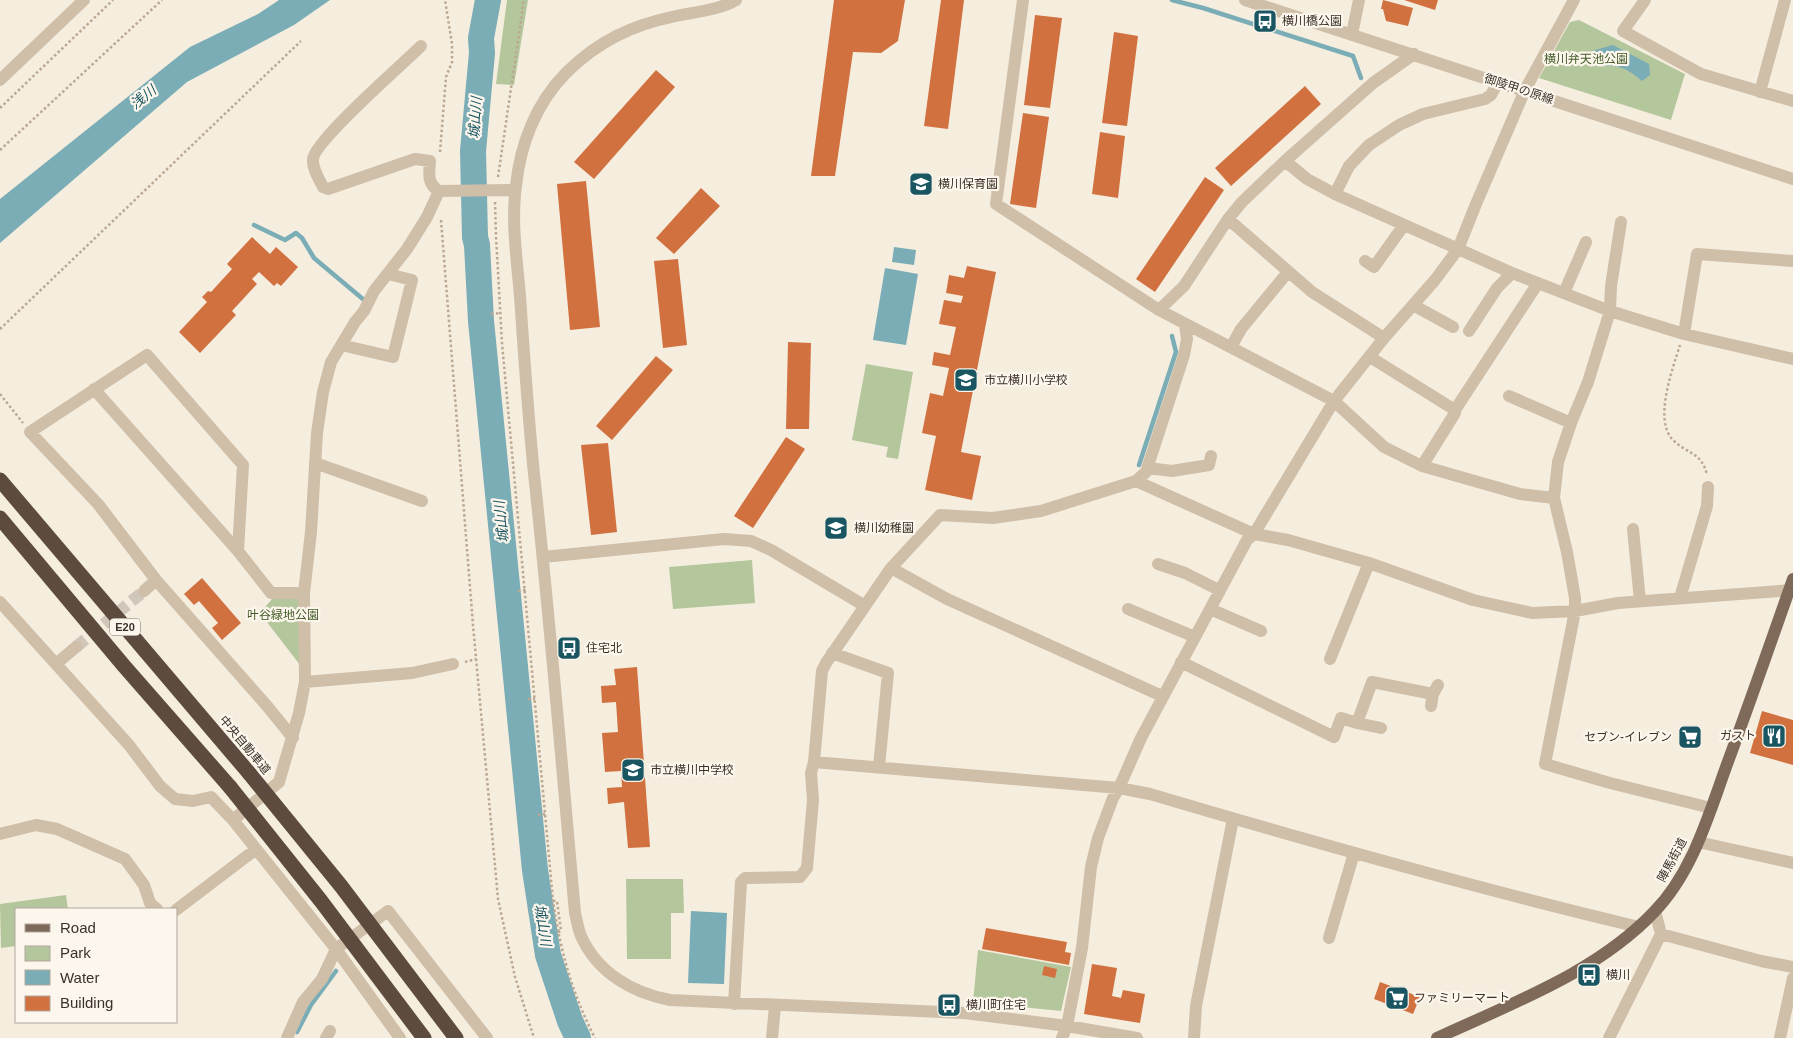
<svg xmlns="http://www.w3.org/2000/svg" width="1793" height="1038" font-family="Helvetica,'Noto Sans JP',sans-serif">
  <rect width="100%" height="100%" fill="#f5edde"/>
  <path fill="#b4c69c" d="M507,0H528L514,85L496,84Z
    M1579,20L1685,74L1671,120L1539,78L1570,22Z
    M866,364L913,372L898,459L886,457L888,447L852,440Z
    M752,560L755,603L673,609L669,567Z
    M300,598V665L260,613L272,599Z
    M626,879H683L684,913H671V959H627Z
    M66,895L68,909H16V946L1,948L0,904Z
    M978,950L1071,967L1061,1011L973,1002Z"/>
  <path fill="#7aadb6" d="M279,0H330L294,25L187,82L0,243V199L190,47L258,14Z
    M1613,45L1649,64L1650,75L1642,81C1624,66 1619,65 1596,66L1592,63V51Z
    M894,247L916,250L914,265L892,262Z
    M885,268L918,274L906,345L873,340Z
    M691,911L727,913L724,984L688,983Z"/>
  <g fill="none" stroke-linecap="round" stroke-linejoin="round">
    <path stroke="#7aadb6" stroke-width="4.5" d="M1172,0L1203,8L1353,56L1361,78
      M254,225L285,240L296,233L302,238L314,258L364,300
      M1139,465L1176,352L1172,336
      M297,1032L311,1005L336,971"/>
    <path stroke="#7aadb6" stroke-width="26" d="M488,0L481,38L482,53L473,151L475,237L477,245L481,321L535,870L548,955L570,1021L578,1038"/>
  </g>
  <path fill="#d27140" d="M834,0H905L898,41L881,53L853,52L835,176H811Z
    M941,0H964L948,129L924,126Z
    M1383,0L1413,8L1408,26L1386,21L1383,9H1381Z
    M1404,0H1438L1435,10Z
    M1035,15L1062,18L1050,108L1024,105Z
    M1114,32L1138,36L1127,126L1102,123Z
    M656,70L675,87L594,179L574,162Z
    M1305,86L1321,104L1231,186L1215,168Z
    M1023,113L1049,117L1036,208L1010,204Z
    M1100,132L1125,136L1118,198L1092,194Z
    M1205,177L1224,190L1155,292L1136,279Z
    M586,181L600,327L570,330L557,184Z
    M701,188L720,206L674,254L656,238Z
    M252,237L270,254L276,247L298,267L281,286L277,283L274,286L259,272L252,279L257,284L232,311L236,315L200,353L179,332L207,302L202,297L208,291L211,292L232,269L227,264Z
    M678,259L687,345L663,348L654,261Z
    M967,266L996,272L961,452L981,456L972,500L925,490L936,436L922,433L930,393L943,396L949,368L932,365L934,352L950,355L956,327L939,324L944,300L961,303L963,296L946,293L949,275L964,278Z
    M788,342L811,343L809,429H786Z
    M656,356L673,370L612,440L596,426Z
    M786,437L805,449L753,528L734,516Z
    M608,443L617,532L591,535L581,445Z
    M202,578L241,623L222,640L212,628L218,623L199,601L194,605L184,594Z
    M637,667L650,847L628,848L624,802L608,804L607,788L622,787L621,771L605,772L602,733L618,732L616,702L602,703L601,686L616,685L614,669Z
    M1762,711L1793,720V765L1750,753Z
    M986,928L1067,942L1065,952L1071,953L1069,965L982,949Z
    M1092,964L1117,968L1112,996L1121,998L1123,990L1145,994L1140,1023L1084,1014Z
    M1044,966L1057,969L1055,978L1042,975Z
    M1380,982L1420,997L1413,1014L1374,999Z"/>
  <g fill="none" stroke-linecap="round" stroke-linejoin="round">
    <path stroke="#d0c7ba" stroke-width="12" stroke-dasharray="12 6" stroke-linecap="butt" d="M76,647L144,591"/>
    <path stroke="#bba892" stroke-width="2.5" stroke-dasharray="2.5 2.5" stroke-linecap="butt" d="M0,108L113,0
      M0,150L162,0
      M440,152L446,77L452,62V44L445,0
      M498,177L524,0
      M495,202L496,236L502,343L553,901C560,949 572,994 595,1038
      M441,220L473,625L498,899L515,977L534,1038
      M491,314L500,313
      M0,329L301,41
      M1680,345C1673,368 1653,420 1673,440C1687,454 1702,452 1707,475
      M0,394L23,423
      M518,591L526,590
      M465,662L476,659
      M528,699H535
      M538,815L545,814
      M553,901H557L561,931L558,932"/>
    <path stroke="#cfbea8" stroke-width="12" d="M736,0C719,10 695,12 676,16C632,25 598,41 566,73C536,103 520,145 516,186C511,222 517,260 520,296C524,355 528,415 534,474C550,620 562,767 575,913C577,921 578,929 581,936C597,972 632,993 670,1000L964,1013L1067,1026L1137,1038
      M1023,0L996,204L1159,310L1334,401L1384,447L1422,466L1520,494L1554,498
      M1245,0L1793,179
      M1645,0L1623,31L1701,74L1793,101
      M1352,34L1359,0
      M421,46C403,64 315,140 313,159C312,168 319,179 323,187L328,189L415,159L430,161C429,174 427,184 439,191L515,190
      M0,80L84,0
      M1760,92L1785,0
      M1285,161L1307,179L1335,194L1512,273L1610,311L1684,334L1793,359
      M1335,194L1349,166L1369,145L1399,125L1423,114L1485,99L1491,95L1498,82
      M1228,219L1312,292L1384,338
      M1621,222L1611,286L1610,311L1588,382L1571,423L1558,462L1554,498L1567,552L1575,598V611L1545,764L1610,783L1711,808
      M1365,261L1374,267L1404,225
      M1564,293L1586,242
      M1413,305L1453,327
      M1159,310L1184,286L1228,219L1242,202L1285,161L1373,83L1414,54
      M1469,331L1497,288L1512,273
      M1684,334L1697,254L1793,261
      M341,345L393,357L412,280L388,274
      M1231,347L1241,329L1288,272
      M1370,357L1455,410V413L1422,466
      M94,389L238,551
      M1509,396L1571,423
      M1455,410L1538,283
      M315,463L422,501
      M1148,468L1172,471L1209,465L1211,456
      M1136,481L1254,534L1288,540L1369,563L1473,600L1532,613L1575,611L1618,603L1793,590
      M1633,529L1640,601
      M543,557L724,539L751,541L771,550L865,606
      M1158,564L1185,573L1219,590
      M891,568L947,599L1162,696
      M144,591L156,580
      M1680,598L1707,506L1708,487
      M0,602L129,745L160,786L175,799L193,801L211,797L233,820L336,949L322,979L303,1002L287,1038
      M1128,609L1195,637
      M1210,609L1261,631
      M832,653L888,673L879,767
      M1330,659L1369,563
      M1181,662L1334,737L1341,718L1357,723L1372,682L1433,694
      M56,664L76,647
      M305,682L412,673L453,664
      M1431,706L1433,694L1438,685
      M1357,723L1381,728
      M293,738L267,706L156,580L98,504L30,432L147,355L243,465L238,551L271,593H304
      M814,762L1119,788L1150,794C1312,842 1475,888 1639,927
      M233,820L279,782L299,713L305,682L304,593L311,532L317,433L323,392L331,362L355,322L364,311L374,291L407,249L427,217L439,191
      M0,834L36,825L57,829L125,859L144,885L150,903L157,909
      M1698,842L1793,863
      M176,910L255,850
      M1661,934L1761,961L1793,967
      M1329,938L1354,853
      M734,1004L741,882L745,878L800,877L807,868L813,800L811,773L814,762L822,671L826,663L891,568L940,515L993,518L1041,511L1136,481L1146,472L1184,355L1187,339L1185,325
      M326,1038L330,1031
      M400,1038L336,949L388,911L487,1038
      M772,1038L775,1006
      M1062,1038L1067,1026L1082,948L1091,867L1098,838L1113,798L1119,788L1141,738L1247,540L1254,534L1334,401L1384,338L1435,280L1458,249L1476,204L1525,90L1574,0
      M1194,1038L1196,1006L1233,819
      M1609,1038L1661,934L1655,911
      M1780,1038L1793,978"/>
    <path stroke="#7f6959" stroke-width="12" d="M1437,1038C1512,1003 1596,973 1654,912C1692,873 1708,817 1726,767C1749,705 1771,642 1793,579"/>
    <path stroke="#5d4b3f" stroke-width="15" d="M0,480L249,773
      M0,518L124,666L230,787"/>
    <path stroke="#5d4b3f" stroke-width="15" d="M249,773L341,886L456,1038
      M230,787L321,901L424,1038"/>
  </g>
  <defs>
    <g id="bus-square" transform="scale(1.25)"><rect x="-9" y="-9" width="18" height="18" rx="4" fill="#1a5662" stroke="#fcf6ec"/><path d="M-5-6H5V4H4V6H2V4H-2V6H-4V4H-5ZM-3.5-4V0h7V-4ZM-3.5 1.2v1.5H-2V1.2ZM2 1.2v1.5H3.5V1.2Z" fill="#fff"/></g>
    <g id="school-square" transform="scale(1.25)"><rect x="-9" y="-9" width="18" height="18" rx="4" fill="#1a5662" stroke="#fcf6ec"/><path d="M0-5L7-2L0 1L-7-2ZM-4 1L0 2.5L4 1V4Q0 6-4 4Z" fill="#fff"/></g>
    <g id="restaurant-square" transform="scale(1.25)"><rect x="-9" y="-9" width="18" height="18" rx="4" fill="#1a5662" stroke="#fcf6ec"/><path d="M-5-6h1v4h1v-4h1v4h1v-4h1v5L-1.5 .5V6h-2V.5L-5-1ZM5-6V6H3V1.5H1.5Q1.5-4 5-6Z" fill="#fff"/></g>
    <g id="supermarket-square" transform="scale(1.25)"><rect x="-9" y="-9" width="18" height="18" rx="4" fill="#1a5662" stroke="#fcf6ec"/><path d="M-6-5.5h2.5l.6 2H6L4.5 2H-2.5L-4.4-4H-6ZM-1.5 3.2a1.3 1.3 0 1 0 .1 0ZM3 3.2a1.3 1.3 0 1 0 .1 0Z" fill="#fff"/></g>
  </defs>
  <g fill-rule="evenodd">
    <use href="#bus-square" x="1265" y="21"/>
    <use href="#school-square" x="921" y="184"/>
    <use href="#school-square" x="966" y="380"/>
    <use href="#school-square" x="836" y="528"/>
    <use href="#bus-square" x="569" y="648"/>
    <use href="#restaurant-square" x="1774" y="736"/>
    <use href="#supermarket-square" x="1690" y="737"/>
    <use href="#school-square" x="633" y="770"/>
    <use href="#bus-square" x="1589" y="975"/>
    <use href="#supermarket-square" x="1397" y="998"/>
    <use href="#bus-square" x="949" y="1005"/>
  </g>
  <g text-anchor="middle" stroke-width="4.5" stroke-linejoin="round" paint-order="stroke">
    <rect fill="#fcf6ec" stroke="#756c64" stroke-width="1" x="110" y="618.5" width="30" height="17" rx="4"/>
    <g font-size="11" font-weight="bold" fill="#3b3129">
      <text x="125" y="631">E20</text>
    </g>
    <g font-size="12" fill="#3b3129" stroke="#fcf6ec" text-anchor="start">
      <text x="1282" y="25">横川橋公園</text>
      <text x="938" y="188">横川保育園</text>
      <text x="984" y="384">市立横川小学校</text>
      <text x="854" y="532">横川幼稚園</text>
      <text x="586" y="652">住宅北</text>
      <text x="1756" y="740" text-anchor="end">ガスト</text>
      <text x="1672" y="741" text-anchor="end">セブン-イレブン</text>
      <text x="650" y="774">市立横川中学校</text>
      <text x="1606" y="979">横川</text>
      <text x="1414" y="1002">ファミリーマート</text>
      <text x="966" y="1009">横川町住宅</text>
    </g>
    <g font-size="12" fill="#455c2a" stroke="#fcf6ec">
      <text x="1586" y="63">横川弁天池公園</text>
      <text x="283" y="619">叶谷緑地公園</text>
    </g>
    <g font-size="12" fill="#3b3129" stroke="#fcf6ec">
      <text transform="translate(1519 89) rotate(18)" y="4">御陵甲の原線</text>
      <text transform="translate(245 745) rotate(50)" y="4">中央自動車道</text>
      <text transform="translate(1672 860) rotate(-62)" y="4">陣馬街道</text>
    </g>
    <g font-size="14" font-style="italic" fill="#1a5662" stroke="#fcf6ec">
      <text transform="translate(143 97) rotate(-39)" y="5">浅川</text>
      <text transform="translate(475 118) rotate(-86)" y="5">城山川</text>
      <text transform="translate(501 522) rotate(-96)" y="5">城山川</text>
      <text transform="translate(543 925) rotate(81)" y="5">城山川</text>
    </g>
  </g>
  <rect x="15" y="908" width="162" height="115" fill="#fcf6ec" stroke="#afa79e"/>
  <rect x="25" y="924" width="25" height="8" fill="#7f6959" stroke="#afa79e"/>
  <text x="60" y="933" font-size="15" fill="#3b3129">Road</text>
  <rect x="25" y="946" width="25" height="15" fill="#b4c69c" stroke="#afa79e"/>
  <text x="60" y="958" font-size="15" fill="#3b3129">Park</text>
  <rect x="25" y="970" width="25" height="15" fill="#7aadb6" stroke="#afa79e"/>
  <text x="60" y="983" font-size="15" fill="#3b3129">Water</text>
  <rect x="25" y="996" width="25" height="15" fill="#d27140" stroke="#afa79e"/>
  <text x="60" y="1008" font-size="15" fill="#3b3129">Building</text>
</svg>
